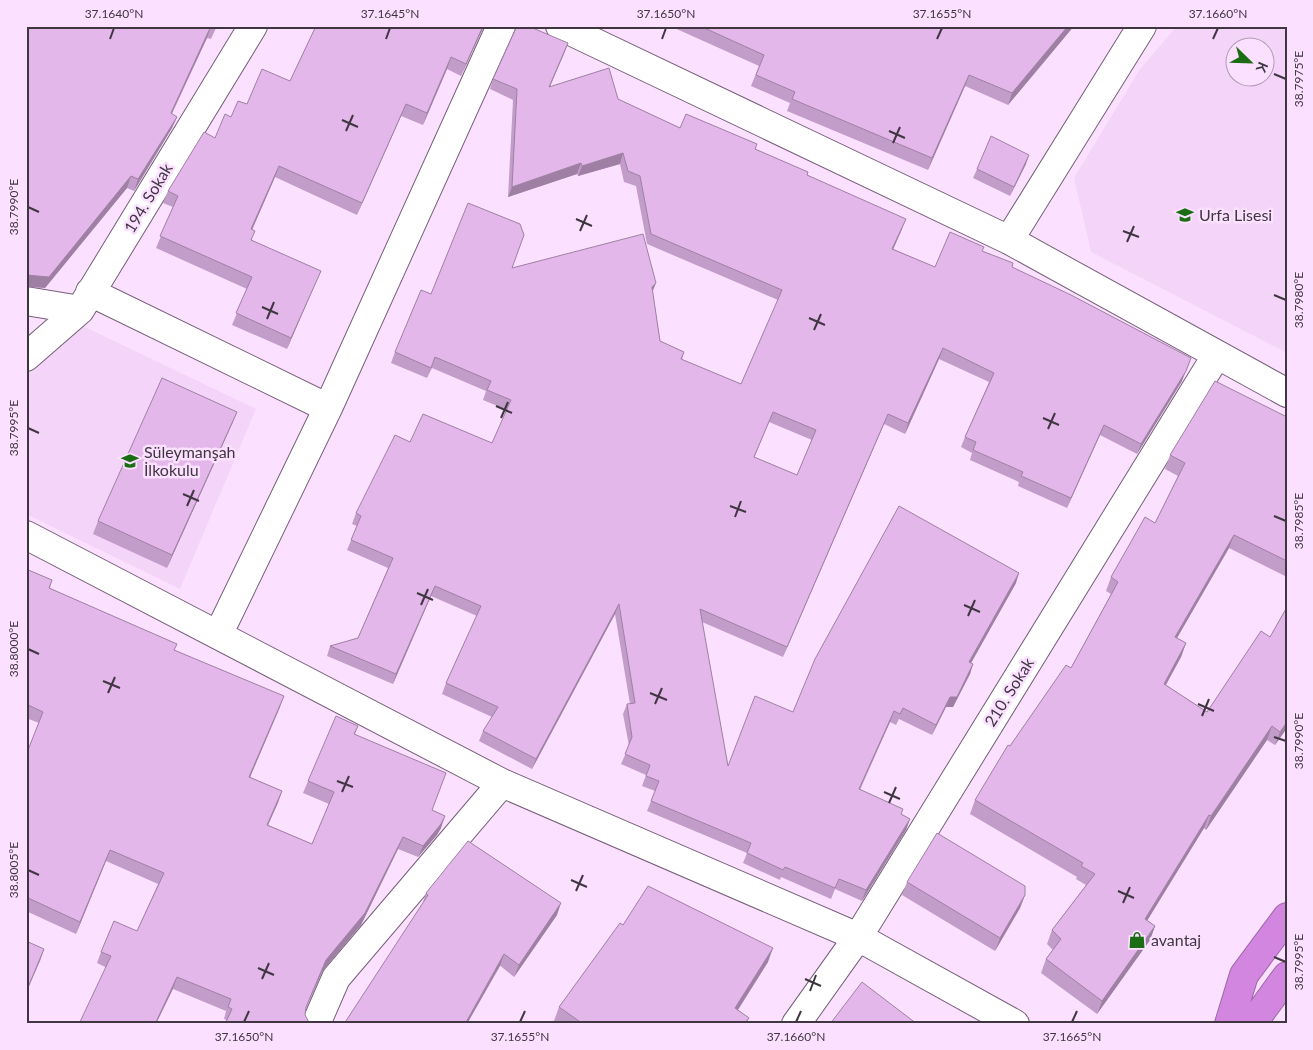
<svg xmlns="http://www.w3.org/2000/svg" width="1313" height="1050" font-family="Lato,sans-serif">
  <rect width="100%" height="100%" fill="#fbe1ff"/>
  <path fill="#f4d5f9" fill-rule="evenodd" d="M1177,26H1287V353L1091,252L1074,178L1140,69ZM1236,48H1266V78H1236Z
    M83,326L256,409L180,589L26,514V372Z"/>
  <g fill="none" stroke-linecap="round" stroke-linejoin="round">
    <g stroke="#765f79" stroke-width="30">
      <path id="minor" d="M560,26L1009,240L1287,393
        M1009,240L1142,26
        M90,292L328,408L218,635
        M26,301L80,310
        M26,357L80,310L253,26
        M328,408L501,26
        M26,535L502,783L858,937L1015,1024
        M316,1024L336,978L502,783
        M796,1024L858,937L1216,356"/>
    </g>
    <g stroke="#9f6aa8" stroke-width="30">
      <path id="highway" d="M1229,1024L1244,975L1287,917
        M1252,1024L1287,976"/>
    </g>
    <use href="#minor" stroke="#fff" stroke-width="28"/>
    <use href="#highway" stroke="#d286df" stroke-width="28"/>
  </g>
  <path fill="#c39dc9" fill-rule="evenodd" d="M30,26H217L211,39L207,38L172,114L177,117L172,128L134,191L127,188L45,288Z
    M316,26H484L461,76L447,69L423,125L401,116L357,215L275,177L252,230V240L316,282L287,349L232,325L247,289L156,248L173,207L163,203L168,191L215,138L231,117L247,104L290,81Z
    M670,26H1074L1008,105L965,86L928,170L787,111L790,103L751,86L759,66Z
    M568,43L550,87L618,99L680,128L755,149L807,175L902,229L893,249L935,267L982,251L1012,267L1182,381L1137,454L1100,435L1067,508L1018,486L1019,482L970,460L972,453L961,447L965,437L989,382L939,359L905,434L884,424L783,657L702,622L728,766L793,712L1016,583L971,663L973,664L970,674L953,707H946L932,735L899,719L896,725L890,722L860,790L910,819L906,830L862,901L835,889L831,899L781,877L780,880L743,863L747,853L647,811L655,791L642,786L646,775L621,764L629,746L623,714L627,704H630L615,614L532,769L479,741L483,731L492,717L442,694L446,683L477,616L431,596L393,684L327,656L330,646L358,638L388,568L347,550L357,526L352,524L356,513L410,442L492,443L507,410L483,400L486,391L432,368L427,378L391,363L395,352L431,294L512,268L652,292L660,341L684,352L682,360L741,384L778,300L647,244L636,186L624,182L620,164L578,176L577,174L508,197L513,100L490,89L493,79ZM769,422L812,440L797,475L754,458Z
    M1026,164L1010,196L973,178L977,169Z
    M237,412L232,424L167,568L93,534L98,521Z
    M1287,417V577L1229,548L1177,638L1186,643L1181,657L1166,685L1207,712L1270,637L1287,607V728L1275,745L1267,740L1206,830L1204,828L1147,921L1155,926L1150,940L1097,1014L1041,973L1046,959L1053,950L1047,944L1052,930L1086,885L1076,879L1077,877L970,814L975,800L1010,746L1071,668L1111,594L1106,591L1111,577L1155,523L1178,476L1165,469L1170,455Z
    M26,569L52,580L50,588L175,650L280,707L250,777L282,791L268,825L312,844L329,804L303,793L308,781L358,726L355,734L432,810L441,828L437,835L418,857L398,849L361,925L322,972L305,1009L227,1020L224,1019L226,1011L173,989L105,967L97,963L101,952L137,931L158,884L106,861L76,934L26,911V755L39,723L26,718Z
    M907,882L1025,895L1020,908L995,951L902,895Z
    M426,893L557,915L514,977L423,902Z
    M623,925L768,962L738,1010L749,1018L746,1024H557L554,1021L559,1007Z"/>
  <path fill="#9f80a4" d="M211,26L207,38L166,125L171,113Z
    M483,26H484L461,76L466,64Z
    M1068,26H1074L1008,105L1012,93Z
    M568,43L564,54L545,97L549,87Z
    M451,57L447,69L423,125L427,113Z
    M969,75L965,86L928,170L932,158Z
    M406,104L401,116L357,215L362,203Z
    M177,117L172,128L134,191L138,179Z
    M623,153L620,164L578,176L582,166Z
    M1029,155L1026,164L1010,196L1014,187Z
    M581,163L577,174L508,197L512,187Z
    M279,166L275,177L247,241L251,229Z
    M131,176L127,188L45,288L26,287V275Z
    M906,219L902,229L889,259L892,249Z
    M321,271L316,282L287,349L291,338Z
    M656,283L652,293V287Z
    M943,348L939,359L905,434L908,423Z
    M1191,358L1182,381L1137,454L1141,444Z
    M237,412L232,424L167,568L172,555Z
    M888,414L884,424L783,657L787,647Z
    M1104,425L1100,435L1067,508L1071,498Z
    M1234,535L1229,548L1170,650L1175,637Z
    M1019,573L1016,583L966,672L969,662Z
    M435,586L431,596L393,684L396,674Z
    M619,604L615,614L532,769L536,759Z
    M1186,643L1181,657L1159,697L1164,684Z
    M973,664L970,674L953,707H946L932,735L936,725L950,697Z
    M284,696L280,707L245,789L249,777Z
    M894,711L890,722L855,799L859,789Z
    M1287,722V728L1275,745L1280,732Z
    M1272,726L1267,740L1206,830L1211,816Z
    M282,791L278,803L263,836L267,825Z
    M1209,815L1204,828L1140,932L1145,919Z
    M445,816L441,828L437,835L418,857L423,846Z
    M910,819L906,830L862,901L866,890Z
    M403,837L398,849L361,925L322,972L302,1018L326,960Z
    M110,850L106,861L76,934L80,922Z
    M1025,895L1020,908L995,951L1000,938Z
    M561,903L557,915L514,977L519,965Z
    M1155,926L1150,940L1097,1014L1102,1001Z
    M773,948L768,962L730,1022L735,1008Z
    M44,949L40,961L26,993V992Z
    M504,954L500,966L467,1024H465Z
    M177,977L173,989L156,1024H155Z"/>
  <path fill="#e3b7ea" stroke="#9f80a4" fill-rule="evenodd" d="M30,26H211L171,113L177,117L138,179L131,176L49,277L26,275V36Z
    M316,26H483L466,64L451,57L427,113L406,104L362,203L279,166L251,229L255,231L251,240L321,271L291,338L236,313L252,277L160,236L178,196L168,191L204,132L215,138L225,114L231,117L238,101L247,104L262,69L290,81Z
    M517,26H528L568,43L549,87L609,68L618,99L680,128L686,114L757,144L755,149L808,172L807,175L906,219L892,249L935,267L950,232L984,247L982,251L1013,263L1012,267L1071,295L1191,358L1186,371L1141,444L1104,425L1071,498L1021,476L1023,472L973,450L976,442L965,437L994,373L943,348L908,423L888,414L787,647L700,609L728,766L755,696L793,712L815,659L899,506L1019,573L969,662L973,664L957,697H950L936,725L903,708L900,714L894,711L859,789L903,809L901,814L910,819L866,890L839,879L835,888L785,867L783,870L747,853L751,843L651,801L659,781L646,776L650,765L625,754L632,737L627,704L635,703L619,604L536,759L483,731L498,707L446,683L481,606L435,586L396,674L330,646L358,638L393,558L351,540L361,516L356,513L395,435L410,442L423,414L492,443L511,400L487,390L491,381L435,357L431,368L395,352L421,290L431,294L468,203L520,224L524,235L512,268L643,234L656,283L652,287L660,341L684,352L681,359L741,384L782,290L651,234L640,176L628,171L623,153L582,166L581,163L512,187L517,89L493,79ZM773,412L816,430L797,475L754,457Z
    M700,26H1068L1012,93L969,75L932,158L792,99L795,92L756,75L764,55Z
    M991,136L1029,155L1014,187L977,169Z
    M162,378L237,412L172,555L98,521Z
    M1215,381L1287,417V561L1234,535L1175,637L1186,643L1164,684L1207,712L1261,631L1270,637L1287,607V722L1280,732L1272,726L1211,816L1209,815L1145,919L1155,926L1102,1001L1046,959L1061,939L1052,930L1095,874L1081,866L1083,863L975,800L1008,745L1010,746L1066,665L1071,668L1118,582L1111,577L1145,517L1155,523L1185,463L1170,455Z
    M26,569L52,580L49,588L177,644L174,650L284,696L249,777L282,791L267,825L312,844L334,792L308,781L336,716L358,726L354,734L446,773L432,810L445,816L441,824L423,846L403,837L365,913L326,960L306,1007L305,1015L310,1024H225L232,1009L228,1007L231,999L177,977L155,1024H79L111,956L101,952L114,921L137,931L164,873L110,850L80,922L26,897V755L43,712L26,704Z
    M937,833L1025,886V895L1000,938L907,882Z
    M468,841L561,903L519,965L504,954L465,1024H344L428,895L426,893Z
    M648,886L773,948L735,1008L749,1018L744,1024H577L579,1021L559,1007L620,923L623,925Z
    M26,941L44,949L26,992Z
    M862,982L917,1024H830Z"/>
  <path fill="none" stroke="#403642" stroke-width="2" d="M110,39L114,28M386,39L390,28M662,39L666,28M937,39L942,28M1213,39L1218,28M1274,74L1286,79M342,120L358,127M346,131L353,115M889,131L905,138M893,143L900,127M28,207L39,212M576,219L592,226M580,231L587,215M1123,231L1139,237M1127,242L1134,226M1274,295L1286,300M262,307L278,314M809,318L825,325M267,319L274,302M814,330L821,314M496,406L512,413M501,418L508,402M1043,418L1059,425M28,428L39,433M1048,429L1055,413M183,494L199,501M187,506L194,490M730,506L746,512M1274,516L1286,521M735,517L741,501M417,593L433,600M421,605L428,589M964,605L980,612M968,616L975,600M28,649L39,654M103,681L120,688M108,693L115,677M650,693L667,700M655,704L662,688M1198,704L1214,711M1202,716L1209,699M1274,737L1286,741M337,781L353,787M342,792L349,776M884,792L900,799M889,803L896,787M28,870L39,875M571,880L587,887M576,891L583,875M1118,891L1134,898M1123,903L1130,887M1274,957L1286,962M258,968L274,975M262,979L269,963M805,979L821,986M810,991L816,975M244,1022L249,1011M520,1022L525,1011M796,1022L801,1011M1072,1022L1077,1011"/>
  <defs>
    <g id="school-bare" transform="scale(1.35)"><path d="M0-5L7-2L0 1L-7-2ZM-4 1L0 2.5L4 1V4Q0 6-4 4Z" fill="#1b6d13" stroke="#fbe1ff" stroke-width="2.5" paint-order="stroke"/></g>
    <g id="shop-bare" transform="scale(1.35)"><path d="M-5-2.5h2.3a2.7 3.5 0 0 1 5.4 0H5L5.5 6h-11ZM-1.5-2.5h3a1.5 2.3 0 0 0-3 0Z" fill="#1b6d13" stroke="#fbe1ff" stroke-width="2.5" paint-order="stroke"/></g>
  </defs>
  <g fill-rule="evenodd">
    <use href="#school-bare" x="1185" y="215"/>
    <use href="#school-bare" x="130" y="461"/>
    <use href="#shop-bare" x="1137" y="940"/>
  </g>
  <g text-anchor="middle" stroke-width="5" stroke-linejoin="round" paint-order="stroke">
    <g font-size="16" fill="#403642" stroke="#fbe1ff">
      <text transform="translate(148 198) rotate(-59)" y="6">194. Sokak</text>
      <text transform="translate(1009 692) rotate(-58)" y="6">210. Sokak</text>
    </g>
    <g font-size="16" fill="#403642" stroke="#fbe1ff" text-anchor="start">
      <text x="1199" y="221">Urfa Lisesi</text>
      <text x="144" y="458">Süleymanşah<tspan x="144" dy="18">İlkokulu</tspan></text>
      <text x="1151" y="946">avantaj</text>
    </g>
  </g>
  <rect width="1313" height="1050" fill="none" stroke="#fbe1ff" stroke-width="55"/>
  <g transform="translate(1250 62) rotate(113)"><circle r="24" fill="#fbe1ff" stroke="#b09db3"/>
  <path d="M0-4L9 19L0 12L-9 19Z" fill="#1b6d13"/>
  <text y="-8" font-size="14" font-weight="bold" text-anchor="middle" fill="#403642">K</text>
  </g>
  <rect x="28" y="28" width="1258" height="994" fill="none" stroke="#403642" stroke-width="2"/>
  <g font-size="12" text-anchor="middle" fill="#403642">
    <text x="114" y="18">37.1640°N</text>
    <text x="390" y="18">37.1645°N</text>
    <text x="666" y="18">37.1650°N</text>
    <text x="942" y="18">37.1655°N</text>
    <text x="1218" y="18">37.1660°N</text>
    <text transform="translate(1299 79) rotate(-90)" y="4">38.7975°E</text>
    <text transform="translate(14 207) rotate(-90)" y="4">38.7990°E</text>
    <text transform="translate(1299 300) rotate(-90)" y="4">38.7980°E</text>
    <text transform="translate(14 428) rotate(-90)" y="4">38.7995°E</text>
    <text transform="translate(1299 521) rotate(-90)" y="4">38.7985°E</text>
    <text transform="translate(14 649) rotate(-90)" y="4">38.8000°E</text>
    <text transform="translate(1299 741) rotate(-90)" y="4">38.7990°E</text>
    <text transform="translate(14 870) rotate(-90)" y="4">38.8005°E</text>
    <text transform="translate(1299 962) rotate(-90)" y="4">38.7995°E</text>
    <text x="244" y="1041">37.1650°N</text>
    <text x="520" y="1041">37.1655°N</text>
    <text x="796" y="1041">37.1660°N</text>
    <text x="1072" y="1041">37.1665°N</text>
  </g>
</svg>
